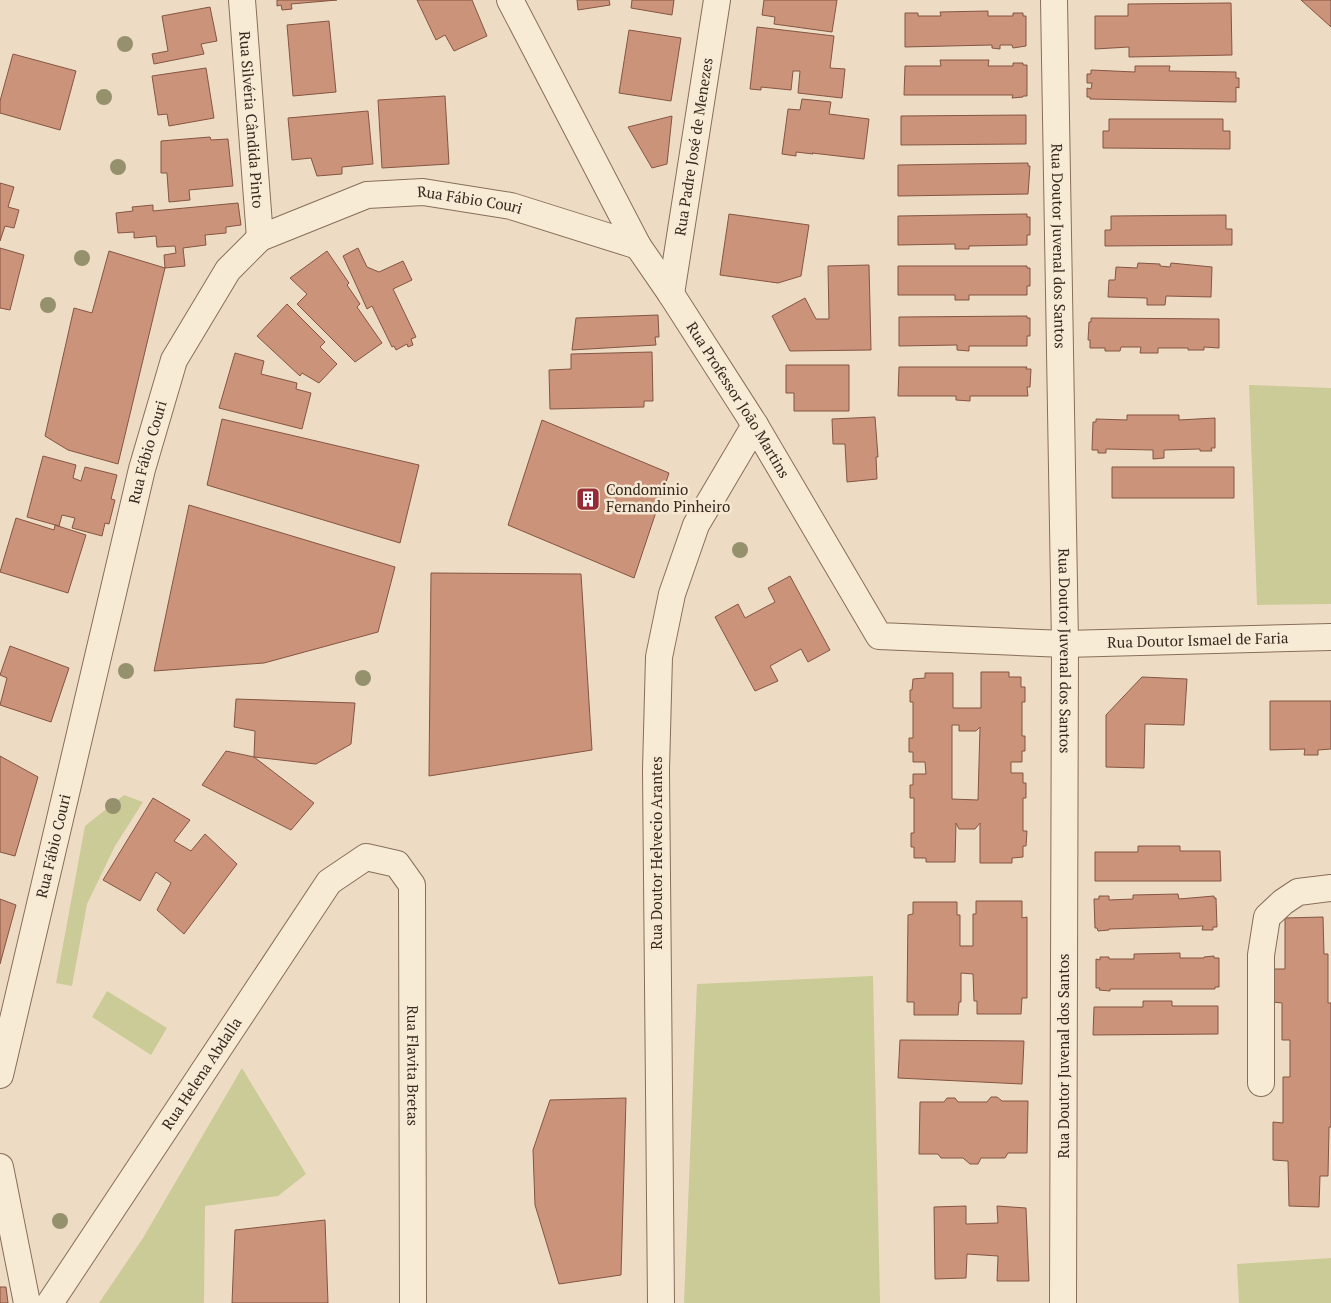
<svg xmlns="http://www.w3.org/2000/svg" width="1331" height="1303" font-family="'PT Serif',serif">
  <rect width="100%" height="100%" fill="#eddcc3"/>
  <path fill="#cacb97" d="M1249,385L1331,388V604L1257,605Z
    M124,795L143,802L115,846L87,904L72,986L56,983L85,826Z
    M873,976L880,1303H684L697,984Z
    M107,991L167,1028L151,1055L92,1017Z
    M242,1068L306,1174L278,1196L205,1206L204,1303H99L143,1238Z
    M1331,1258V1303H1239L1237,1264Z"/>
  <path fill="#ca937a" stroke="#855541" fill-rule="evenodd" d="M277,0H337L291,4L292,9L282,10L281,5L277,6Z
    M417,0H472L487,36L454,51L445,35L436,40Z
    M577,0H609L610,5L578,10Z
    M632,0H674L672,15L631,8Z
    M764,0H837L832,32L774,24L775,17L762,15Z
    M1301,0H1331V27Z
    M1231,3L1232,55L1129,57V47L1095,49V16H1128V4Z
    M210,7L217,41L201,44L204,54L154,64L152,54L168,51L162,16Z
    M988,11V16H1013V13H1023V16H1026V46L1013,48L1012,45H1000V49L992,48V45L905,47V13H918V16H941L940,12Z
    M329,21L336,92L293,96L287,25Z
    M757,27L834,36L830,68L845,69L842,98L798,93L800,71H793L791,90L761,87V90L750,89Z
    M629,30L681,38L671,101L619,93Z
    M13,54L76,71L60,130L0,113V101Z
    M940,60H989L988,66H1013V63H1023V65H1027V96H1023V97L1012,98L1013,95H904L905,66H941Z
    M1135,66H1170L1169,71L1236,72V78H1239V88L1236,87V102L1090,99V97H1087V88L1091,89L1092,83H1087V74H1091V70L1135,72Z
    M206,68L214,118L169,126L167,114L158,115L152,76Z
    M445,96L449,164L382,168L378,100Z
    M802,99L831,102L829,114L869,119L864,159L812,153L813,154L796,152V156L782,154L788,109L800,110Z
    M368,111L373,164L342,167V174L317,176L311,158L292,160L288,118Z
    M1026,115V144L901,145V116Z
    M672,116L667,164L652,168L628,127Z
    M1109,119H1223V131H1230V149L1103,148V131H1109Z
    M210,137L211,140L228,139L233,186L189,190L190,200L169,202L167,173H161V141Z
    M1028,163V166H1030L1028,194L898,196V165Z
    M0,183L14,187L8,207L19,210L14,228L5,226L0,241Z
    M238,203L241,225L226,227V233L205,235L206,245L183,248L185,266L165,268L164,255L176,253L175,246L157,247L156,236L134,238V232L118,233L116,213L133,211L132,207L153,205V211Z
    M729,214L809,225L801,276L778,283L720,275Z
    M1027,214V217H1030V235H1027V245L969,246V249H955V244L898,245V216Z
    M1226,215V229H1232V245L1105,246V230H1111V216Z
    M0,248L24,255L10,310L0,308Z
    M358,248L367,267L379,272L403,261L412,280L393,289L416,337L411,339L413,345L408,347L407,344L396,350L394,346L392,347L372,306L367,309L343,256Z
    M109,251L165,268L118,464L68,450L45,436L74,308L92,313Z
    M327,251L349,283L347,285L360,304L357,307L382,343L355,362L297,304L307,294L290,278Z
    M1138,263L1160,264V266L1170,267L1171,263L1212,267L1211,297L1166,296L1165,305H1147V298L1108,297L1109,280H1115L1116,267L1137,268Z
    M869,265L871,350L790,351L772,316L805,298L816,319H829L828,266Z
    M898,266H1027V268H1030V286H1027V295H969V300H955V295H898Z
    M287,304L325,342L320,347L337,364L319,383L302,373L300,376L257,336Z
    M658,315L659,337H655L656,345L572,350L576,318Z
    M1027,316V318H1030V336H1027V346H969V351L957,350V345L899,346V317Z
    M1091,318L1219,319V348L1204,347V350H1188V348H1158V353H1140L1141,347H1121L1120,351H1105V348H1090V340H1088L1089,322H1091Z
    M652,352L653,401H644V407L550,409L549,370L571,369V354Z
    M235,353L264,361L261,374L297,383L296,389L311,393L302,429L219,408Z
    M786,365H849V411H794V393H786Z
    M899,367H1027L1026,369H1031L1030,387H1027L1028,396H970V401L956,400V396H898Z
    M1127,415H1179V420L1215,418V448H1211L1212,451H1200V449L1164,450V458L1153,459V450L1106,449V453H1098V450H1092L1093,422H1096V419L1127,420Z
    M875,417L878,457H876L877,479L847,482L845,444H833L832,419Z
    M222,419L419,465L400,543L207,485Z
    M542,420L669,473L634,578L508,525Z
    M43,456L76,465L73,478L81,481L85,467L117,475L111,499L115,500L109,524L105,523L102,536L72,528L75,518L62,515L59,526L27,517Z
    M1112,467H1234V498H1112Z
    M189,505L395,567L378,632L264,663L154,671Z
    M16,518L54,530L55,525L86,535L68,593L0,572Z
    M431,573L581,574L592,750L429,776Z
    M790,576L830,650L808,662L801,649L770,666L778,681L755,691L715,617L738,604L745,618L775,602L768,588Z
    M10,646L69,668L51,722L0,705L7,678L0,675Z
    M981,672H1009V677H1021V687H1025V702H1022V736H1025V751H1022V762H1011V773H1023V783H1026V798H1023V831H1027L1026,846H1023V857L1012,858V863H980V823L975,829H959L956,823L955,862H926V858H914V847H911V833H914V798H910V785H913V774H926L925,762H913V752H909V738H913V702H910V690H912L913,679L925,678V673H953V708H981ZM952,725H959V731H976L980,727L978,800L952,799Z
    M1142,677L1187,679L1184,725L1145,724L1144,768L1106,767V715Z
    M236,699L355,703L351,744L316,764L254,757L255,731L234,727Z
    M1270,701H1331V749L1318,750V755H1304L1305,749L1270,750Z
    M226,751L254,757L314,803L291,830L202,785Z
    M0,756L38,777L15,856L0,852Z
    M153,798L190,820L174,841L191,851L205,834L237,864L184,934L157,910L171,883L156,872L140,901L103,880Z
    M1138,846H1180V851H1220L1221,881H1095V852H1138Z
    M1178,894L1179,899L1214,896V898H1216L1217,927H1213V930H1202L1203,926L1109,929V930L1098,931L1097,928H1095L1094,899H1099V896H1109V900L1133,899V895Z
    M0,899L16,905L0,964Z
    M976,901H1022V918L1027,917V998H1022L1021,1014H977V1001H974L973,974L961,973V1002H959L958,1015H914V1002H907L908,915L913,914V902H957V915H960V946H973V914H976Z
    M1323,917L1324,954H1328V1003H1331V1127H1329L1328,1176H1320L1319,1207L1289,1206L1288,1161L1273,1160V1122L1283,1123V1077H1290V1040H1282V1003L1273,1002L1272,969H1285V918Z
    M1180,953V958H1204V957L1214,956V958H1219V987H1215V989H1110V991L1099,990L1100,988H1096V959L1100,960V957H1109V959H1134V954Z
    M1143,1001H1172V1006H1218V1034L1093,1035L1094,1007H1143Z
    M900,1040L1024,1041L1022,1084L898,1078Z
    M991,1097H997L1002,1101H1028L1027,1153H1008L1005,1158H981L978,1164H970L963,1158H941L938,1154H919L920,1102H944L947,1098H955L958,1102H987Z
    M626,1098L621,1275L559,1284L535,1205L533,1150L550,1100Z
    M966,1206V1224L998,1223L997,1206L1026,1208L1029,1281H997L998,1256L967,1254L966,1278L935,1279L934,1207Z
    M325,1220L328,1303H232L235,1230Z
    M0,1287H6L8,1303H0Z"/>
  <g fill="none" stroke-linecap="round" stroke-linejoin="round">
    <g stroke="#876e5a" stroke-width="28">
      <g id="street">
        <path id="s1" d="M242,0L260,238"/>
        <path id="s2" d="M510,0L638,246L671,294L755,425L879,636L1065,644L1331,637"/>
        <path id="s3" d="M1054,0L1065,644L1063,1303"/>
        <path id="s4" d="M671,294L717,0"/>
        <path id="s5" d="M0,1075L142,469L174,360L228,270L260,238L367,195L423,192L511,206L638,246"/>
        <path d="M1261,1083V955L1267,917L1283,902L1298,892L1331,888"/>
        <path d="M0,1167L27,1303"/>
        <path id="s6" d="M50,1303L329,882L366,857L397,864L412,885L413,1303"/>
        <path d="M661,1303L656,770L659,657L672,594L696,525L755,425"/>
      </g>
    </g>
    <use href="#street" stroke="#f8ebd6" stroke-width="26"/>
  </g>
  <g fill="#94916c">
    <circle cx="125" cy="44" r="8"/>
    <circle cx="104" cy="97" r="8"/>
    <circle cx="118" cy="167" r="8"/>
    <circle cx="82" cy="258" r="8"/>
    <circle cx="48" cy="305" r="8"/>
    <circle cx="740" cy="550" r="8"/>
    <circle cx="126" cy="671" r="8"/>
    <circle cx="363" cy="678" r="8"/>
    <circle cx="113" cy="806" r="8"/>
    <circle cx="60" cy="1221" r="8"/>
  </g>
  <defs>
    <g id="building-square" transform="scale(1.25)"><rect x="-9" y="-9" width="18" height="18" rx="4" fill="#942b36" stroke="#f5e7d2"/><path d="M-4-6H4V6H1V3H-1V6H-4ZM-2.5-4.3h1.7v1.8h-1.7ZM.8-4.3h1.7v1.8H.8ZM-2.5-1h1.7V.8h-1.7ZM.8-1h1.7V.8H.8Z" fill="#fff"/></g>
  </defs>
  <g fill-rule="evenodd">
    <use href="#building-square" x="588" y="499"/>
  </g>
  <g text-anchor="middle" stroke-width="5" stroke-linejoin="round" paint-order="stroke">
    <g font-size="15" fill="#37281e" stroke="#f5e7d2">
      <text dy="5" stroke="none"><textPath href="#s1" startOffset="120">Rua Silvéria Cândida Pinto</textPath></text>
      <text dy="5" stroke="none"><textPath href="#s4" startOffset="149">Rua Padre José de Menezes</textPath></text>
      <text dy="5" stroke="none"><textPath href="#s5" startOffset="1105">Rua Fábio Couri</textPath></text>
      <text dy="5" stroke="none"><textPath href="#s3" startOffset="246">Rua Doutor Juvenal dos Santos</textPath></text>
      <text dy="5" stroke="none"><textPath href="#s2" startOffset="461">Rua Professor João Martins</textPath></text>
      <text dy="5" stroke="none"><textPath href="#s5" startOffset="640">Rua Fábio Couri</textPath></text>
      <text dy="5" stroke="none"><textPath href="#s2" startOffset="1055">Rua Doutor Ismael de Faria</textPath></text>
      <text dy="5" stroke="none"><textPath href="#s3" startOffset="651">Rua Doutor Juvenal dos Santos</textPath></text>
      <text dy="5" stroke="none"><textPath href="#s5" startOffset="235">Rua Fábio Couri</textPath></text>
      <text transform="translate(657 853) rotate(-90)" y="5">Rua Doutor Helvecio Arantes</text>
      <text transform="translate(1064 1056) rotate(-90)" y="5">Rua Doutor Juvenal dos Santos</text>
      <text dy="5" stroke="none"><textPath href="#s6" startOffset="788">Rua Flavita Bretas</textPath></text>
      <text dy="5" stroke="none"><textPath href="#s6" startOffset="275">Rua Helena Abdalla</textPath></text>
    </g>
    <g font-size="15" fill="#37281e" stroke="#f5e7d2" text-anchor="start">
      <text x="606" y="495">Condominio<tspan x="606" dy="17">Fernando Pinheiro</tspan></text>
    </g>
  </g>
</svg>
